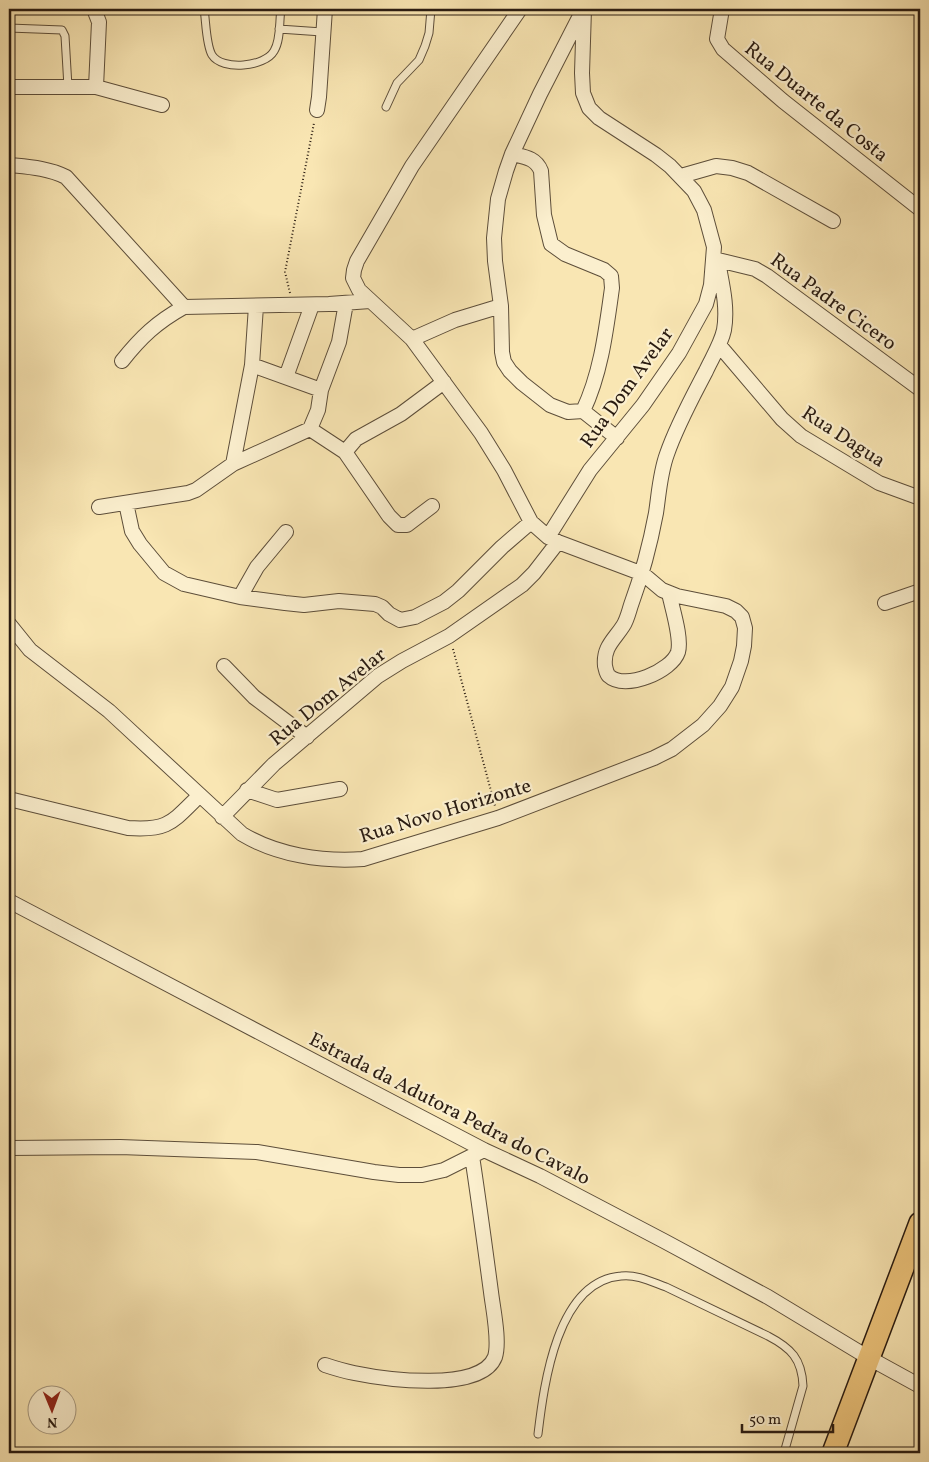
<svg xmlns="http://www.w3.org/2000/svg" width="929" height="1462" font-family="Vollkorn,serif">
  <rect width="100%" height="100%" fill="#f9e6b3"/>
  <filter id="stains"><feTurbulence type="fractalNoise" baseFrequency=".004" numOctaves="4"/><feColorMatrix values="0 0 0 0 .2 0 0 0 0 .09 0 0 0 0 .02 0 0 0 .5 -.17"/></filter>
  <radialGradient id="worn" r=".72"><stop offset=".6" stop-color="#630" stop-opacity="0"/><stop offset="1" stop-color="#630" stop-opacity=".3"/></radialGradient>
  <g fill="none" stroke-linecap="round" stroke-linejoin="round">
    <g stroke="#5d4e3a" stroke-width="9">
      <path id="lane" d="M204,9C206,21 206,45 212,55C222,71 265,67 274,51C281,40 279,21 281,9
        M9,28L62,30L65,36L68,87
        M279,29L322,32
        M386,107L397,83L419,60L425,46L429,33L431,9
        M538,1434C544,1384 557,1281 621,1276C637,1274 652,1282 666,1287L768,1336C791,1348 802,1359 803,1386L784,1453"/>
    </g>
    <g stroke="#5d4e3a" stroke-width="16">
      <path id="street" d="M722,9L717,39L723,49L783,101L920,209
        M582,12L540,94L512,154L506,171L498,199L494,238L495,261L501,306L502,352L504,362L510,371L522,383L550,405L568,412L583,411L617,438
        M9,87H96L99,22L94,9
        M96,87L162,105
        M317,110L319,97L325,9
        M512,154C525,157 536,158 541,171L544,215L551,244L565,254L604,270L611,276L612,288C606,331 601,373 583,411
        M9,165C29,167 48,168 66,177L184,307L329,304L370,301
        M681,176L716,166L732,168L748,173L833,221
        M718,260L755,269L767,276L920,389
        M412,339L455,320L501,306
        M719,345L782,419L801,436L879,483L920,498
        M122,361C141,337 157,322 184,307
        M252,365L256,306
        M286,377L312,305
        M310,429L318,410L321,390L339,342L346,303
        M345,452L356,439L401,414L444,382
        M233,464L252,365L321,390
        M126,503L132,531L140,544L164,573L184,584L240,597L285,603L304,605L339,601L375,604L382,607L389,614L400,620L415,617L444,602L458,591L502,547L531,522
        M99,507L188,493L196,490L233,464L310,429L345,452L389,516L398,525H407L432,506
        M548,537L590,470L643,405L679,353L706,304L711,285L714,247L704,210L694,191L670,166L656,155L599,118L589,108L583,93L582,73L584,9
        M669,593C672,608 682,638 678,652C672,671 625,691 609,676C606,673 606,669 605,666C603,647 614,640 623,626C627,620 629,611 631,605C642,575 650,545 656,513C659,493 660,473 667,454C677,425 692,398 706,371C712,358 721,344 724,330C728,307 722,284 718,262
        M240,597L257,567L286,532
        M885,603L920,591
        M9,624L30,650L109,711L242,834C277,855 322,862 363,859L498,818L654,758L672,749L703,725L720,706L732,687L741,661L744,646L745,628L742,617L736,611L726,606L677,596L662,590L643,574L558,542L548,537L531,522L504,470L481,433L412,339L359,290L353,278L354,270L357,261L412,166L520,9
        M224,666L254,697L307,737
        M247,790L277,800L340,789
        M9,799L128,828C169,831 172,822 200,795
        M222,817L274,764L378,676L402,661L449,636L522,585L534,573L558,542
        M9,901L352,1081L484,1150L540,1176L664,1241L768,1297L869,1358L920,1386
        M9,1148L120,1147L257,1152L374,1172L399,1175H422L444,1170L484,1150
        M325,1365C334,1368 344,1371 354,1373C383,1379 481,1393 495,1357C500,1341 493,1309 491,1292C485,1247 479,1202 472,1156"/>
    </g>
    <g stroke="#291b11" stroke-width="24">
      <path id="primary" d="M833,1453L920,1223"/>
    </g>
    <path stroke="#291b11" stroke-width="2" stroke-dasharray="1 2.5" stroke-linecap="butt" d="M290,293L285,272L314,123
      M453,649L495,806"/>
    <use href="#lane" stroke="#fbefce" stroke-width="7"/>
    <use href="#street" stroke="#fbefce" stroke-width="14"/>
    <use href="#primary" stroke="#ecc37a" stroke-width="21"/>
  </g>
  <g text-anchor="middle" stroke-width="4.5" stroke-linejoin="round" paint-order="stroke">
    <g font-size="20" fill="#291b11" stroke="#fbefce">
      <text transform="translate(817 101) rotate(39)" y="7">Rua Duarte da Costa</text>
      <text transform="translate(834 301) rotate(36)" y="7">Rua Padre Cicero</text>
      <text transform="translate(626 387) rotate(-54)" y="7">Rua Dom Avelar</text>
      <text transform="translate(844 436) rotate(33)" y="7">Rua Dagua</text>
      <text transform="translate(327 696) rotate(-39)" y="7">Rua Dom Avelar</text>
      <text transform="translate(445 810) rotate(-17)" y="7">Rua Novo Horizonte</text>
      <text transform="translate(450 1108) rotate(27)" y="7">Estrada da Adutora Pedra do Cavalo</text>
    </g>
  </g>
  <rect width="929" height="1462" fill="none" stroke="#f9e6b3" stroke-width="30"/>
  <rect x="10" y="10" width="909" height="1442" fill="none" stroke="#291b11" stroke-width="2.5"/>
  <rect x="15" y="15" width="899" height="1432" fill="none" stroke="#291b11"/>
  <g transform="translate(52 1410) rotate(179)"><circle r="24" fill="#fbefce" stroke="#a79a82"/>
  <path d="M0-4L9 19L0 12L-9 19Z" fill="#8f2418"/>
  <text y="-8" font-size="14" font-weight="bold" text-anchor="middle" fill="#291b11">N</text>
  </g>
  <path d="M742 1424v8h91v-8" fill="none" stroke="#291b11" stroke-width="2.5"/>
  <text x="749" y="1424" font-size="15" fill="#291b11" stroke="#fbefce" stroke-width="4" paint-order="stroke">50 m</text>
  <rect width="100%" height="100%" filter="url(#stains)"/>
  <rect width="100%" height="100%" fill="url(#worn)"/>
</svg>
